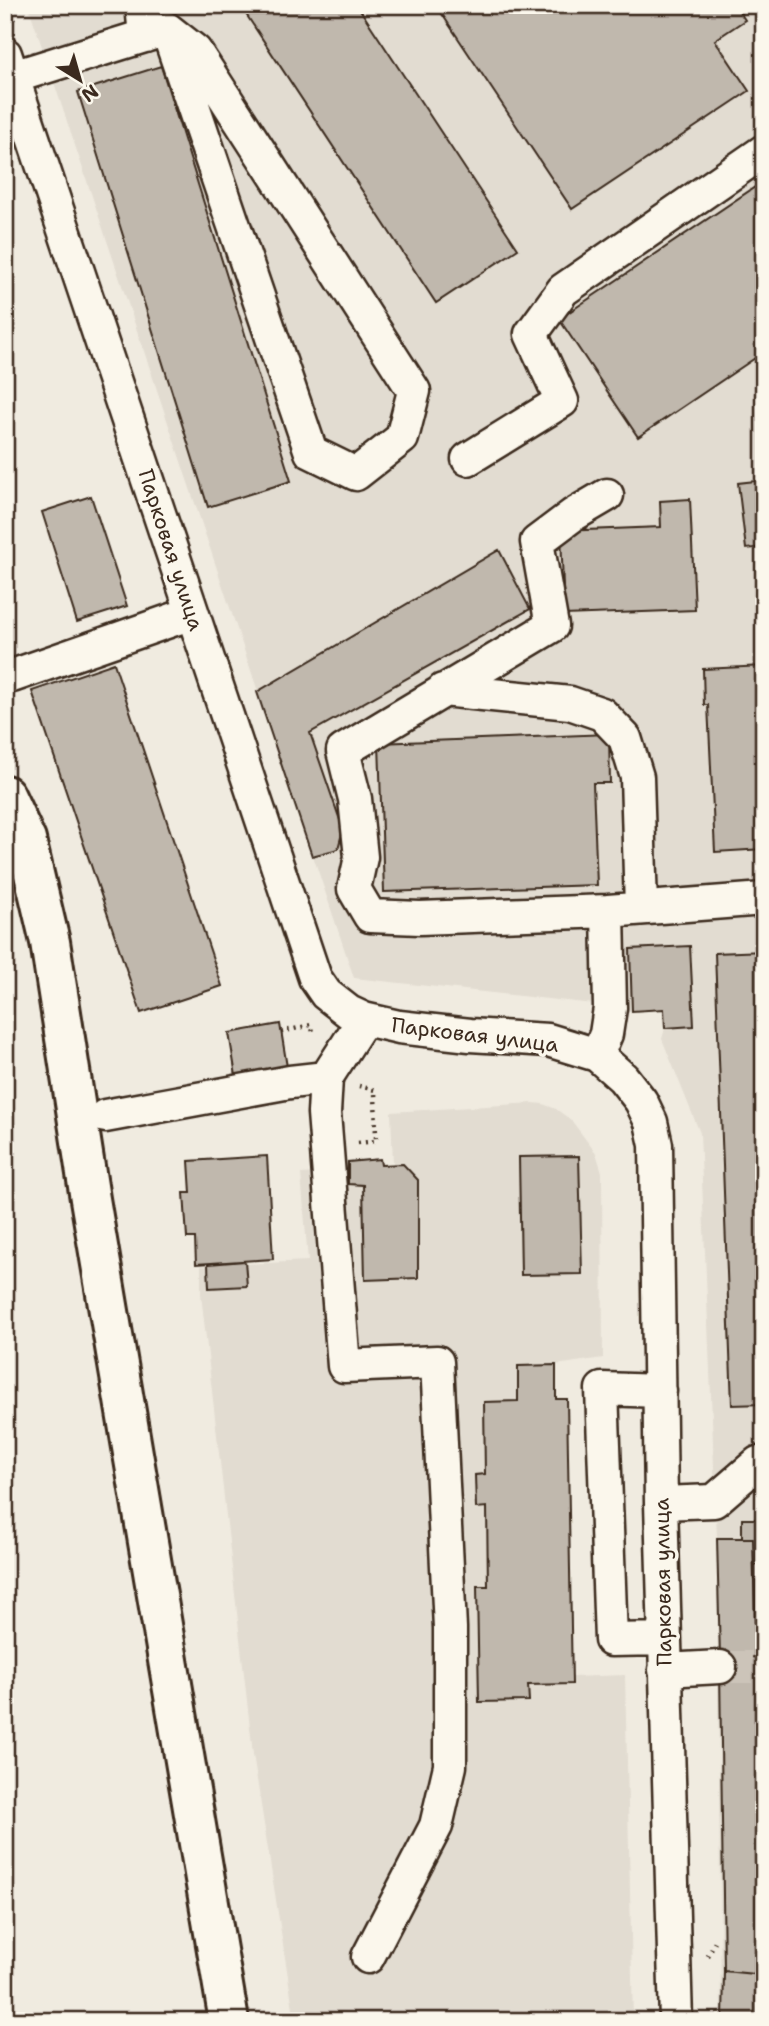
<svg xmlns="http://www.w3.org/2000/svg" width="769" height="2026" font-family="'Shantell Sans',sans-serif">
  <rect width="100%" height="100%" fill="#f0ebe0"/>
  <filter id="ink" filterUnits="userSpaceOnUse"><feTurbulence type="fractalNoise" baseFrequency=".0143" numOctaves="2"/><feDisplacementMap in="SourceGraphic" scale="14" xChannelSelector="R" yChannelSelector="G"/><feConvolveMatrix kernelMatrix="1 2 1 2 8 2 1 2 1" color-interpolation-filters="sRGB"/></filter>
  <g filter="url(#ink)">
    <path fill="#e2dcd1" d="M28,5H764V2021H721L717,1538L700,1133L662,1039L665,1028L664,1010L632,1011L594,1004L354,978Z
      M533,1103L543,1104L556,1109L571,1120L596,1153L602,1172L603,1358L556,1365V1398L567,1399L572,1677L625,1675L633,2021H295L253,1754L201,1294V1266L308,1261L301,1174L347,1171L348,1162L380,1159L381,1165L393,1164L391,1112Z"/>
    <path fill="#c0b8ad" stroke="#3b2a1e" stroke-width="2" d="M240,5H357L518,249L436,303Z
      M436,5H735L745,20L715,40L749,91L572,209Z
      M161,66L291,481L208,507L78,92Z
      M764,181V352L638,437L559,319Z
      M764,480V547L746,549L738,483Z
      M91,496L127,606L77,622L42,512Z
      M690,499L695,610L564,615L561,531L661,527L660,501Z
      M499,550L530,609L310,733L343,829L338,849L312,856L257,692Z
      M114,663L222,986L141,1013L32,691Z
      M764,666V849L715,852L708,705H704L703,669Z
      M609,734L610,783H593L597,885L384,892L379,743Z
      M690,946L694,1026L665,1028L664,1009L632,1011L630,949Z
      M764,951V1404L732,1405L715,953Z
      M280,1024L287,1067L236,1076L229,1033Z
      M267,1156L273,1259L196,1264L195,1238H187L184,1193H191L189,1161Z
      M579,1156L582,1274L521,1275L519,1157Z
      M380,1159L381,1165L403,1164L418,1180V1278L365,1280L363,1185L348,1184V1162Z
      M245,1261L247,1286L209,1288L208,1264Z
      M556,1365V1399H567L572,1684L528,1685L529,1701L479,1702L477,1586H488L487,1507L476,1508L475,1475L485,1474L484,1402L518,1401V1366Z
      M742,1519H764V1565H754L753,1538H742Z
      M717,1538H753L755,1622H760L761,1657L720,1658Z
      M754,1565H764V1657H761L760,1622H755Z
      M764,1657V1975L724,1971L720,1667V1658Z
      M724,1971L764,1975V2021H723Z"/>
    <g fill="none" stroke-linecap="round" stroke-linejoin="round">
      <path stroke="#ccc4b9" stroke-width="32" stroke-dasharray="32 16" stroke-linecap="butt" d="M720,1667H764"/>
      <g stroke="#3b2a1e" stroke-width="37">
        <path id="minor" d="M142,5L145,36
          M5,54L315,978L326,994L349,1012L364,1019L399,1027L470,1035L548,1040L597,1055L623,1078L641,1101L651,1122L656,1145L661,1503L676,2021
          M13,77L167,29L311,452L356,474L402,438L414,391L195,51L167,29
          M468,459L562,401L531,334L563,290L764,151
          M607,495L573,515L537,542L552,626L343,751L355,799L361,857L354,889L370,916L420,918L608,911
          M12,676L192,613
          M443,690L570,703L602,714L625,738L637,777L641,908
          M364,1019L326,1078L324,1113L344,1366L437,1362L450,1628V1766L436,1826L368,1957
          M597,1055L606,1034L610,1008L608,911L764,899
          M105,1116L290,1082L326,1078
          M660,1391L602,1389L611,1640L665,1639
          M661,1503L714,1501L758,1463H764
          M665,1670L720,1667"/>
      </g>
      <g stroke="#3b2a1e" stroke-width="44">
        <path id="major" d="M5,795L26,840L50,942L90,1199L229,2021"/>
      </g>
      <path stroke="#3b2a1e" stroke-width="4.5" stroke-dasharray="2 5" stroke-linecap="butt" d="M9,5L15,24
        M281,1032L311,1025L314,1035
        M358,1143L376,1141L375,1090L359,1086
        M708,1956L715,1941"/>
      <use href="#minor" stroke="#fbf7ec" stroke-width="32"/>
      <use href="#major" stroke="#fbf7ec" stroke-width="38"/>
    </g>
  </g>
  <g text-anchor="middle" stroke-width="7" stroke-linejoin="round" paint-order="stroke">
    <g font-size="21" fill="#3b2a1e" stroke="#fbf7ec">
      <text transform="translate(171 550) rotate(72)" y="7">Парковая улица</text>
      <text transform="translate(475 1035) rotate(7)" y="7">Парковая улица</text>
      <text transform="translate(663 1582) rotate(-91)" y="7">Парковая улица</text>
    </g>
  </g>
  <rect width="769" height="2026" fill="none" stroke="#fbf7ec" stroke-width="28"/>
  <rect x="14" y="14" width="741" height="1998" fill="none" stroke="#3b2a1e" stroke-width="2.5" filter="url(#ink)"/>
  <g transform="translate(80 80) rotate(143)" stroke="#fbf7ec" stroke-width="5" paint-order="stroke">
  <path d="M0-5L12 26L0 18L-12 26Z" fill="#3b2a1e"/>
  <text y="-10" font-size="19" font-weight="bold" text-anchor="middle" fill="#3b2a1e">N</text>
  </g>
</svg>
